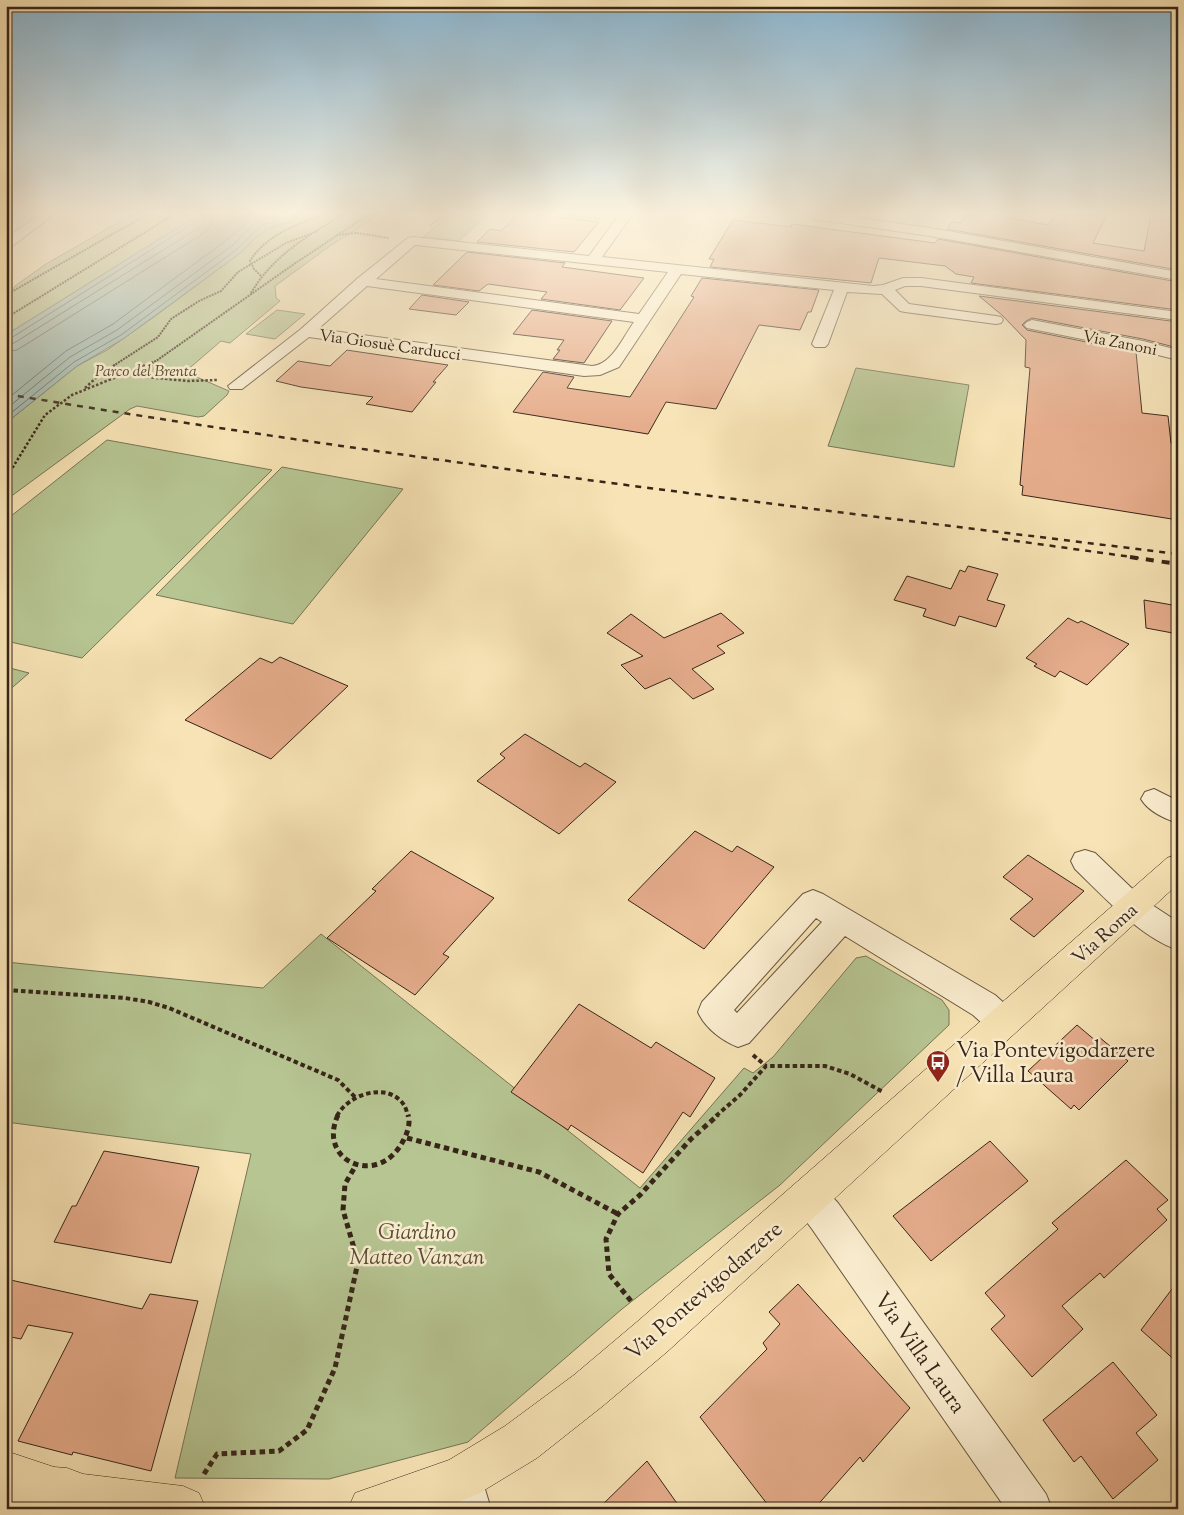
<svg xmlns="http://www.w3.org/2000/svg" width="1184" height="1515" font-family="'Sorts Mill Goudy',serif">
  <rect width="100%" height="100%" fill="#f7e3b5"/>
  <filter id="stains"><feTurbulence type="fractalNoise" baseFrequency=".004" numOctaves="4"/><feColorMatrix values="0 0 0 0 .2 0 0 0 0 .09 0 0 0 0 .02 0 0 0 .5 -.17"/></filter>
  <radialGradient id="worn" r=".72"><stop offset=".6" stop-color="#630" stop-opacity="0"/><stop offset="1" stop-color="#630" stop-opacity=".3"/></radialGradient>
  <path fill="#b6c592" stroke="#767555" d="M131,215H198L6,335V298L15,286L46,264Z
    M296,215H379L330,246L275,286L276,298L280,301L230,343L221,341L185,372L229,391L227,395L204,416L198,417L137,406L130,409L6,500V423L77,366L107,350L154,317L239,254L258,236L267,229L295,220Z
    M449,215H487L459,241L423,237Z
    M277,310L305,314L275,339L246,334Z
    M856,368L969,385L954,467L828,446Z
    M107,440L272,470L82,658L6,641V520Z
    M282,467L403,489L293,624L156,595Z
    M6,667L29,673L6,693Z
    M321,934L640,1188L744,1068L753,1073L773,1057L856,958L866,956L942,1000L949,1010V1025L780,1185L622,1309L468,1442L329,1479L175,1478L251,1154L6,1122V962L263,988Z"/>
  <path fill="#9fbdb6" stroke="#758077" d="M198,215H296L295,220L267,229L258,236L239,254L123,339L77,366L6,423V335Z"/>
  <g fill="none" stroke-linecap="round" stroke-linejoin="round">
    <path stroke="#6b7167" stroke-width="1" d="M6,339L11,338L197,221L199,215
      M6,345L14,343L200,227L205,222L206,215
      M6,352L17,350L204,233L211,225L213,215
      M6,400L66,351L113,324L228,239L254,215
      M6,409L70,357L117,330L233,245L252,226L262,219L274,215
      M6,417L74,362L121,335L236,250L255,231L265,224L291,215"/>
  </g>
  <path fill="#e6ad8c" stroke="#372518" d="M517,215H539L599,222L574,252L477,242L490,229L501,231Z
    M967,215H994L1048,225L1056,215H1107L1093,243L1144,251L1151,215H1178V270L947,229L952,222L960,223Z
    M733,220L791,227L792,224L935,243L938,239L1178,282V310L971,283L974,277L956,274L945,266L879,258L871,283L710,267L714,259H709Z
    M467,252L565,263L562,267L644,278L620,310L541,299L547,292L488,284L479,291L433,285Z
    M702,278L819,290L811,312H808L800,330L759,325L716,409L666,402L648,434L513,412L543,372L574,377L567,388L630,397L694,297L691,296Z
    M422,295L469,302L456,315L409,309Z
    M979,296L1178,322V348L1143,339L1032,318L1026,321L1022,325L1027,330L1136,352L1142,413L1168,416L1171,443L1178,444V520L1022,495L1023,486L1020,485L1030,368L1025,367L1026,340L1003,316Z
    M532,310L612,321L584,363L553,359L560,350H557L564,340L513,334Z
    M347,350L353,351L448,365L433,382H436L412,412L366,404L373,397L301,387L276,381L298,361L330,366Z
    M968,566L998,574L987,600L1005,605L996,627L959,616L955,626L923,616L926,609L894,600L907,576L951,589L960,570L965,572Z
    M1144,600L1178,606V634L1146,628Z
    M721,613L744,633L717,646L725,653L692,669L714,689L693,699L670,678L645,689L621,665L643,656L607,633L631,614L664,638Z
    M1068,618L1078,623L1081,621L1129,644L1087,685L1060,671L1055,677L1034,666L1037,664L1026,658Z
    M280,657L348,686L271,759L185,720L260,658L272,663Z
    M525,734L580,767L585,763L616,782L559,834L477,781L505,758L500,754Z
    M695,831L732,852L737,846L774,867L704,949L628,900Z
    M411,851L494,898L443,954L449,957L415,995L327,938L376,891L372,889Z
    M1028,855L1084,891L1034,937L1010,919L1033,899L1003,877Z
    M579,1004L651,1048L656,1042L715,1078L690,1117L683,1112L643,1173L571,1125L568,1130L511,1092Z
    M1077,1025L1096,1041L1099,1037L1128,1061L1079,1110L1074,1105L1071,1109L1028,1071Z
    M990,1141L1028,1181L931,1261L893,1216Z
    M104,1151L199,1167L171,1263L54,1242L72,1206H76Z
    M1126,1160L1168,1200L1157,1209L1167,1220L1104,1278L1100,1273L1062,1306L1083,1329L1032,1377L991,1329L1005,1316L985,1293L1058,1229L1052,1223Z
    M6,1279L142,1309L150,1294L198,1301L151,1471L73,1452L72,1455L18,1441L73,1333L28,1325L21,1339L6,1336Z
    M1178,1281V1363L1141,1330Z
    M798,1284L910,1408L863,1462L860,1457L814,1509H771L700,1417L767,1349L763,1343L780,1324L769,1312Z
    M1113,1362L1157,1415L1136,1433L1158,1460L1113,1499L1081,1456L1074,1462L1043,1420Z
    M647,1461L681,1509H598Z"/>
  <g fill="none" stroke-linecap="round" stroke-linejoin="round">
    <g stroke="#67543f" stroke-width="2">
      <path id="minor" d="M39,215H53L11,247L6,248V238Z
        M619,215H632L602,257L873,286L883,285L903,278H921L1178,312V320L921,286H905L895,290L909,304L996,316L1001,317L1003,320L1001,323L996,324L905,312L900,311L882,294L847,292L828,344L825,347H815L812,344L834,290L681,274L619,367L600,375L584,376L309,337L242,389H230L228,386L301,329L358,278L408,238L413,237L589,256ZM415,245L668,272L639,314L376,279ZM367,286L634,322C623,337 612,365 592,366L318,329Z
        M807,215H840L930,228L1178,272V280L930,236L813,219Z
        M1032,320L1143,341L1178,350V360L1142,351L1027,328L1024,325L1027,322Z
        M1154,789L1178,801V823C1165,819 1148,811 1141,799L1145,792Z
        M1085,850L1095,853L1143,899L1178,922V950C1140,937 1103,896 1075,869L1071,861L1075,853Z
        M813,890L823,894L852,911L995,995L1014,1012L1019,1022L1014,1032L1003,1036L992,1032L973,1015L845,936L749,1043L738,1047C722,1041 705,1028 698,1012L702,1002L803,894ZM816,918L822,922L737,1013L734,1010Z
        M809,1179L821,1185L838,1203L1046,1494L1052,1509H1006L812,1229L797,1209L791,1197L797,1185Z
        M462,1457L477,1463L491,1509H449L441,1478L447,1463Z"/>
    </g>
    <g stroke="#372518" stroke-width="1">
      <path id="major" d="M1178,854V884L668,1351L604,1405L537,1458L478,1494L441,1509H348L355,1493L449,1460L505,1426L574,1375L638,1321L1167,858Z
        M6,1451L54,1467L67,1468L83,1474L183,1486L199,1493L206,1509H6Z"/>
    </g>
    <path stroke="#372518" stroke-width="2" stroke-dasharray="2 1" stroke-linecap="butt" d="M566,215L601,219
      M430,226L443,215
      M336,235L357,233L389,238
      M261,276L254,269L250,261C265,236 297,224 323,215
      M251,293C272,257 307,236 342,215
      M6,295L146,215
      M6,318L173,215
      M113,366L158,337L171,319L199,301L221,291L238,272L286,243L318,231
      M143,366L156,361L294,264L368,215
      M151,366L154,363"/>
    <path stroke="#372518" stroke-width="2.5" stroke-dasharray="2.5 2" stroke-linecap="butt" d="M152,365L143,374L146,377L188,381L218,380
      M85,388L97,377L115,365
      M6,474L13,467L45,415L72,395L146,365"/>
    <path stroke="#372518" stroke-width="4" stroke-dasharray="4.5 3" stroke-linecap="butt" d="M6,990L125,998L149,1002L169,1008L338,1080L355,1097
      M753,1055L766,1066
      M337,1116C348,1094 388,1081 404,1105C406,1108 407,1113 408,1116
      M716,1116L740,1095L766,1066H825L850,1074L883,1092"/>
    <path stroke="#372518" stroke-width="5" stroke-dasharray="5.5 4" stroke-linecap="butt" d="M338,1115C316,1162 379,1188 403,1141C407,1134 411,1123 408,1115
      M407,1138L539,1172L618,1214
      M631,1301L609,1274L606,1239L618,1214L640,1195L691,1139L718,1115
      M204,1474L217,1454L279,1451L307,1430L335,1368L358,1262L343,1210L345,1184L356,1165"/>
    <use href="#minor" fill="#faedcf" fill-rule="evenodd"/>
    <use href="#major" fill="#f7e3b5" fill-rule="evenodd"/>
    <path stroke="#372518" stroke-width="2.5" stroke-dasharray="6 6" stroke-linecap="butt" d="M6,394C395,459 787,506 1178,554
      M1002,539L1139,558"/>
    <path stroke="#372518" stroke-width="4" stroke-dasharray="8 8" stroke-linecap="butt" d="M1130,557L1178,564"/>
  </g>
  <linearGradient id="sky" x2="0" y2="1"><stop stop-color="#8bb8d4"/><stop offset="0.5" stop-color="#fbf2de"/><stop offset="1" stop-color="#fbf2de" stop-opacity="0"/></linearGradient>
  <rect width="1184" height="427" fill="url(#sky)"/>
  <defs>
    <g id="bus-pin" transform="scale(1.25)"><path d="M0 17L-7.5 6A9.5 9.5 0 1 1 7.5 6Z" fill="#8f2418" stroke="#faedcf"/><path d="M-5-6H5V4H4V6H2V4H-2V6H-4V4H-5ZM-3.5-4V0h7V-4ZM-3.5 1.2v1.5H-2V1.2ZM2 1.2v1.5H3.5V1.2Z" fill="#fff"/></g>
  </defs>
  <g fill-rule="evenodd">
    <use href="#bus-pin" x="938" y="1062"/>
  </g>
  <g text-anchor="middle" stroke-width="5" stroke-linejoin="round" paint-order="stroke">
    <g font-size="16" fill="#372518" stroke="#faedcf">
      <text transform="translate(1120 342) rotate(11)" y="6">Via Zanoni</text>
      <text transform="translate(390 344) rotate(8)" y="6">Via Giosuè Carducci</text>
    </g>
    <g font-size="16" font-style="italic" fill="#574d36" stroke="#faedcf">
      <text x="146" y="376">Parco del Brenta</text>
    </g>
    <g font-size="19" fill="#372518" stroke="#faedcf">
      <text transform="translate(1104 933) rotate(-42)" y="7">Via Roma</text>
    </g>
    <g font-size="22" fill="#372518" stroke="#faedcf" text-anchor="start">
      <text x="956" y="1057">Via Pontevigodarzere<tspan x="956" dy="25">/ Villa Laura</tspan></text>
    </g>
    <g font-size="22" font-style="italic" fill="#574d36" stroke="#faedcf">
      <text x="417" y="1239">Giardino<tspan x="417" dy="25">Matteo Vanzan</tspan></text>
    </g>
    <g font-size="22" fill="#372518" stroke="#faedcf">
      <text transform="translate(703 1290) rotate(-41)" y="8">Via Pontevigodarzere</text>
      <text transform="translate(921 1352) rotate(55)" y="8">Via Villa Laura</text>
    </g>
  </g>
  <rect width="1184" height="1515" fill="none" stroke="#f7e3b5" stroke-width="25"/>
  <rect x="8" y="8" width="1169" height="1500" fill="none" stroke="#372518" stroke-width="2.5"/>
  <rect x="12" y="12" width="1159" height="1490" fill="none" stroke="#372518"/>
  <rect width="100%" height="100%" filter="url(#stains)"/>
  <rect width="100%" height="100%" fill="url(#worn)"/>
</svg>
